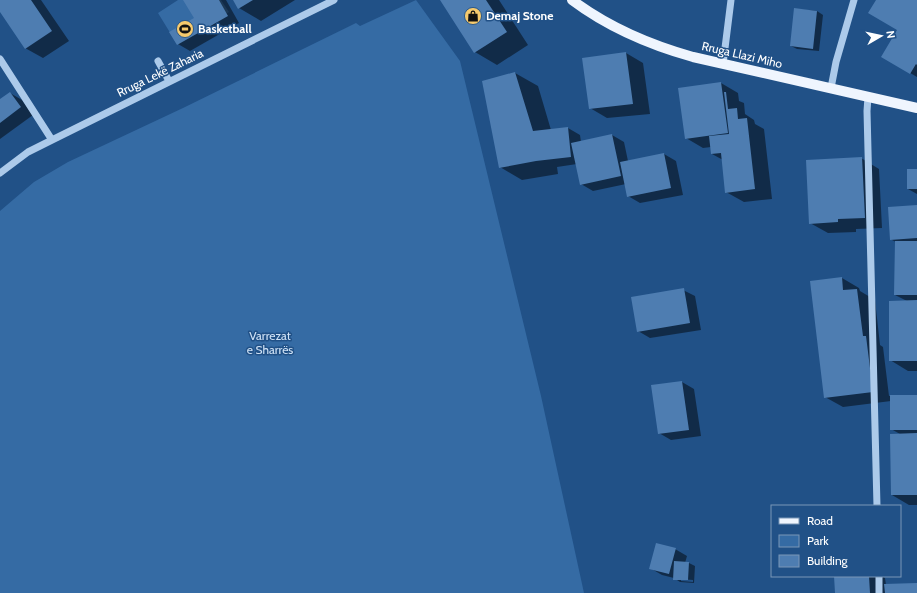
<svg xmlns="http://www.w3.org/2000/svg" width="917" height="593" font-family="Cabin,sans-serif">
  <rect width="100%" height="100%" fill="#215187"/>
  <path fill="#356ba4" d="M178,0H221L229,12L177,44L158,13Z
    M416,0L460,61L541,396L584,593H0V211L34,182L68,162L183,108L356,23L360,26Z"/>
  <path fill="#0007" fill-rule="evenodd" d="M0,0H41L69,41L43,58L25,48L0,10Z
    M184,0H226L239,23L190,51L178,44L195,18Z
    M234,0H295L261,21L239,8Z
    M441,0H499L528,45L497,65L475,52Z
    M877,0H917V77L883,57L898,30Z
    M795,9L817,11L823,15L819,51L797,49L791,46Z
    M626,53L643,63L650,114L607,118L590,108Z
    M515,73L538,86L551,130L568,128L580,135L581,142L612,135L624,142L628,161L664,154L676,161L683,195L640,203L628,196L626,184L593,191L581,184L577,164L557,167L558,174L522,180L500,167Z
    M721,83L738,93L739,101L744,103L745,114L754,120L755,124L764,129L772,199L744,202L726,192L723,160L712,154L711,147L703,148L686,138Z
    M10,93L22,100L33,115L0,139V100Z
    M861,158L879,169L882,228L856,229V232L828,233L810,223Z
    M917,170V194L908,189Z
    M917,206V371H908L890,360L907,301L895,295L896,242L890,239Z
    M842,278L859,288L860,291L875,300L880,345L883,347L889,396H917V505H909L892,495L900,434L891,429V401L843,407L825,397Z
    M683,290L695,296L701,330L650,338L638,331Z
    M682,382L694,389L701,436L671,440L659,433Z
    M675,549L687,556L685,563H689L695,566L694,583L680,582L674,578L662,575L650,568ZM681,579L693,580V582L681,581Z
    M835,576H882L885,578L886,585L917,584V593H836Z"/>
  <path fill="#4e7db1" d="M0,0H31L52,31L25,49L0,12Z
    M183,0H219L228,16L177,45L169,32L194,18Z
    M233,0H253L238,9Z
    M440,0H486L507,32L474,53Z
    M876,0H917V65L916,64L910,74L881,57L897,30L868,13Z
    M794,8L817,11L813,49L790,46Z
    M626,52L633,104L589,109L582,58Z
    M515,72L533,131L568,127L571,157L536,161L499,168L482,81Z
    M721,82L728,133L685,139L678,88Z
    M10,92L21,107L0,123V99Z
    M724,92H726L728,109L737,108L738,119L747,118L755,189L725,193L721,153L711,154L709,136L729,134Z
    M612,134L621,176L580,185L571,143Z
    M664,153L671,188L627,197L620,162Z
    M862,157L865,218L838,219V222L809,224L806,160Z
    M907,169H917V189H907Z
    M917,205V238L890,240L888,207Z
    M895,241H917V295H894Z
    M842,277L843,290L857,289L863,336H866L873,392L824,398L810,281Z
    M684,288L690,323L637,332L631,297Z
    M917,300V361H889V301Z
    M682,381L689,430L658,434L651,385Z
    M890,395H917V430H890Z
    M917,433V495H891L890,434Z
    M656,543L676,548L669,574L649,569Z
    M674,561L689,562L688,580H673Z
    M834,576H869L870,593H835Z
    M917,583V593H885L884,584Z"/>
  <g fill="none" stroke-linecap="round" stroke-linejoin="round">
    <path stroke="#accaea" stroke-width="7" d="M0,59L52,140
      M158,61L169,81
      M723,64L731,0
      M831,88L836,62L854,0
      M868,97L867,111L877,506
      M0,173L28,152L52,140L334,0
      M879,576V593"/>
    <path stroke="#eff5fe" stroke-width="10" d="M572,0C608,27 650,45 693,57L917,108"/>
  </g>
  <defs>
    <g id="shop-disc" transform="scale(0.9)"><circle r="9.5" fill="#f6ca6d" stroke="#215187"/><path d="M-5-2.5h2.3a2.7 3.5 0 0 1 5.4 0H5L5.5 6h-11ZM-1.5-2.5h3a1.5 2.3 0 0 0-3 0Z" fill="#111"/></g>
    <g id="stadium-disc" transform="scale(0.9)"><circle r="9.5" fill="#f6ca6d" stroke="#215187"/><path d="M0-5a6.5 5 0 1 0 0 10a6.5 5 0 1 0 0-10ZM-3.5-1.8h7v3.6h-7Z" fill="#111"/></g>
  </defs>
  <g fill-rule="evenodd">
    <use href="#shop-disc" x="473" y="16"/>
    <use href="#stadium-disc" x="185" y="29"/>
  </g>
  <g text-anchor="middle" stroke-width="3" stroke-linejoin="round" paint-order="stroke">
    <g font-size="12" font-weight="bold" fill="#fff" stroke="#215187" text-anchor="start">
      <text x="486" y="20">Demaj Stone</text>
      <text x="198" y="33">Basketball</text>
    </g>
    <g font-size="12" fill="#fff" stroke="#215187">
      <text transform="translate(742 55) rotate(13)" y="4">Rruga Llazi Miho</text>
      <text transform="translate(160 73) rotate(-26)" y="4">Rruga Lekë Zaharia</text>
    </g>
    <g font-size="12" fill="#d0e3f7" stroke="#215187">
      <text x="270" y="340">Varrezat<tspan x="270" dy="14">e Sharrës</tspan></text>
    </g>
  </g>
  <rect x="771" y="505" width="130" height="72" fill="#215187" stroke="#7a97b7"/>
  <rect x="779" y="518" width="20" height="6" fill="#eff5fe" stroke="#7a97b7"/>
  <text x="807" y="525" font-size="12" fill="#ffffff">Road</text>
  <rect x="779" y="535" width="20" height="12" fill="#356ba4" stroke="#7a97b7"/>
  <text x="807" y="545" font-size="12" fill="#ffffff">Park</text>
  <rect x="779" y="555" width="20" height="12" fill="#4e7db1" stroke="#7a97b7"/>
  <text x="807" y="565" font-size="12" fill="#ffffff">Building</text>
  <g transform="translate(881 36) rotate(81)" stroke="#215187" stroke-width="3" paint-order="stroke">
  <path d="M0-3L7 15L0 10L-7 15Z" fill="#ffffff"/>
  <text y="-6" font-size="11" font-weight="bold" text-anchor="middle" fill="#ffffff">N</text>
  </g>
</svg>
